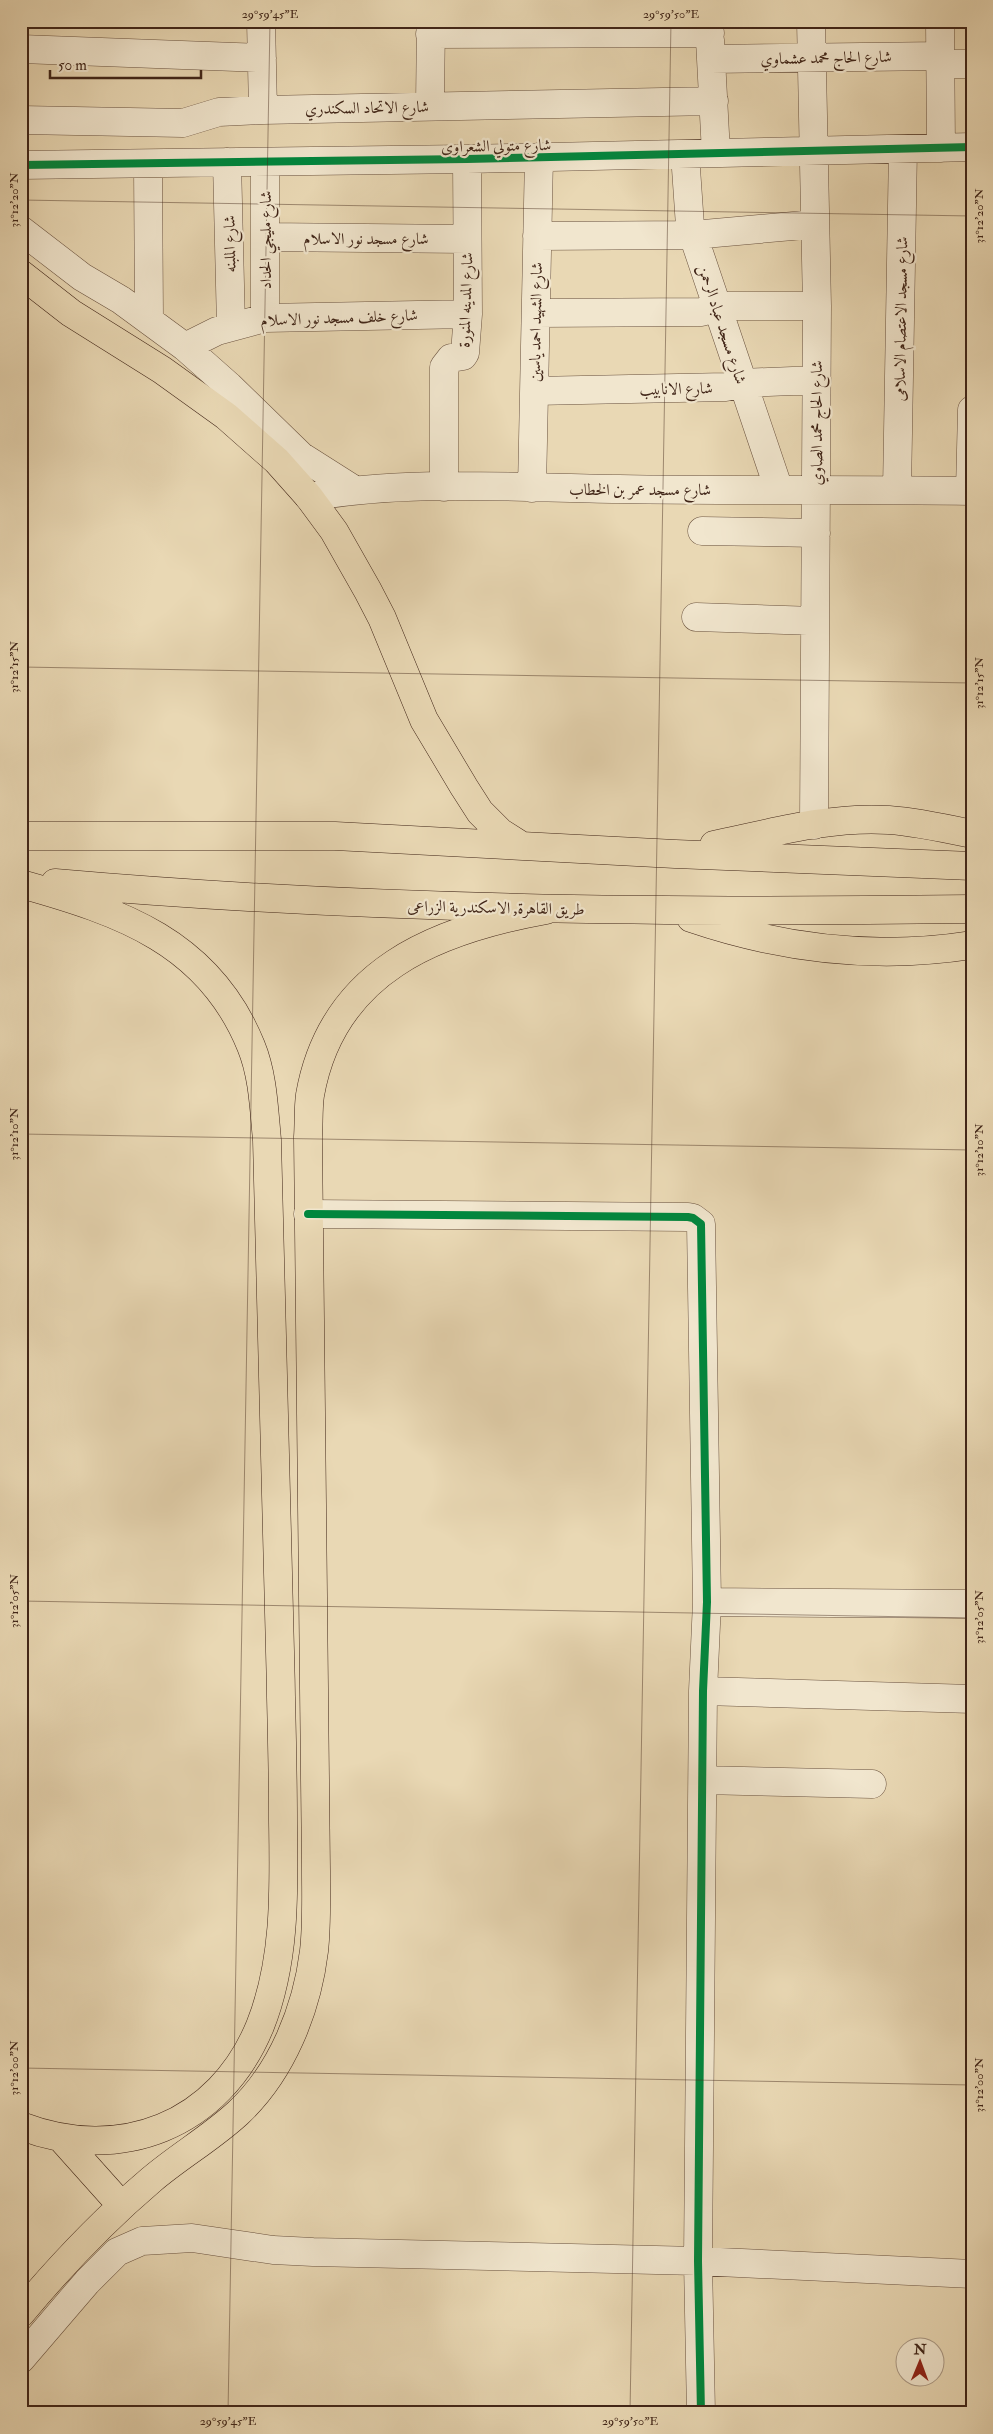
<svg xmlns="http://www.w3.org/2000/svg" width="993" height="2434" font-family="'IM FELL Double Pica',Amiri,serif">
  <rect width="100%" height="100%" fill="#e9d8b4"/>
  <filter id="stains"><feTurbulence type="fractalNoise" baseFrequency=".004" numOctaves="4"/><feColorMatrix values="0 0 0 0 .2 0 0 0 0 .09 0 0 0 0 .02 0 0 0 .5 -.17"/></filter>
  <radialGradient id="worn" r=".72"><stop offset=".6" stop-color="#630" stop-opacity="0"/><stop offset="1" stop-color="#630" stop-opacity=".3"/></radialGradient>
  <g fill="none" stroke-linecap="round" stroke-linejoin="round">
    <g stroke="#6a523f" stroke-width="29">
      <path id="minor" d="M261,21L263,110
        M811,21L817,306L814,825
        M940,21L941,148
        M430,34L710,33
        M710,40L716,153
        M21,49L262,58
        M711,59L941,56
        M941,64H972
        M430,105L431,21
        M21,120L183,123L219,112L263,110L714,101
        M685,154L690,226L779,490
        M227,162L231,326
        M148,164L149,320
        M21,165L467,159L972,147
        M21,230L82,277L121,300L185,347L229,386L301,456L353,489
        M537,236L693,235L815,224
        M265,237L467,239
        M536,313L702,312L716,306H817
        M265,318V162
        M185,347L217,331L265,318L468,314
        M534,391L726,387L742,383L817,380
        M444,487V367L451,358L463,356L465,353L468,314L467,159
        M532,488L539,157
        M897,490L903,149
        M970,490L972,410
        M309,497C411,479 516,488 619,489C737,491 854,489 972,491
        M702,531L816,533
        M696,617L815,621
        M308,1214L688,1217L693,1218L701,1224L707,1602L703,1691L698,2261L701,2413
        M707,1602L972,1604
        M703,1691L972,1699
        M703,1780L872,1784
        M21,2359L87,2282L117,2252L142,2241L192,2238L273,2250L313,2252L698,2261L972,2274"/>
    </g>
    <g stroke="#402518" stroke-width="29">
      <path id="highway" d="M21,274L71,313L162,370L226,416L277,461L309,497L334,531L368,591L382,618L424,720L464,787L480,812L500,832L522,846
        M21,836H335L675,854L972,866
        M714,845C771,833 831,816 889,820C917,822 944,828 972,834
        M55,883C361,910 665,913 972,909
        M21,884C121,912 209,942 251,1046C263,1075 264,1109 267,1140C273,1325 278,1511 281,1697C282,1738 283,1780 283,1821C284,1890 286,1961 260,2026C219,2126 120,2164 21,2126
        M691,918C782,949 876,960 972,945
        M62,2139L121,2205
        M21,2313C61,2265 104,2220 151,2180C179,2156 211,2138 238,2113C282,2072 307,2009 314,1951C317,1925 316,1897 316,1871L308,1137C309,1124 308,1109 310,1095C332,971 435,930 546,910"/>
    </g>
    <use href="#minor" stroke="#f1e6ce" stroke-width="28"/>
    <use href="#highway" stroke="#e9d8b4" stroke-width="28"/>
    <g stroke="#f1e6ce" stroke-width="11">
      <path id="cycleway" d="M21,165L467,159L972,147
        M308,1214L688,1217L693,1218L701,1224L707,1602L703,1691L698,2261L701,2413"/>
    </g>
    <use href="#cycleway" stroke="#00873e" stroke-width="8"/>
  </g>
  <path fill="none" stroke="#402518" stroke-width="1" stroke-opacity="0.45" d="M21,200L972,216M21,667L972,683M21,1134L972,1150M21,1601L972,1618M21,2068L972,2085M228,2413L270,21M630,2413L671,21"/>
  <g text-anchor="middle" stroke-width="4.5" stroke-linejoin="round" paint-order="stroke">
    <g font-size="16" fill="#402518" stroke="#f1e6ce">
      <text transform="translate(826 57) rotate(-1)" y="6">شارع الحاج محمد عشماوي</text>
      <text transform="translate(367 107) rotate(-1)" y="6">شارع الاتحاد السكندري</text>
      <text transform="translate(496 145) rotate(-1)" y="6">شارع متولي الشعراوى</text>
      <text x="366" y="244">شارع مسجد نور الاسلام</text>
      <text transform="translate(265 240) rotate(-90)" y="6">شارع مليجي الحداد</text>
      <text transform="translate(229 244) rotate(-91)" y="6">شارع الملبنه</text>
      <text transform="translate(465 300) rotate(-88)" y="6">شارع المدينه المنورة</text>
      <text transform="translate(339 317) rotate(-2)" y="6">شارع خلف مسجد نور الاسلام</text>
      <text transform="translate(900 319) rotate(-89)" y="6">شارع مسجد الاعتصام الاسلامى</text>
      <text transform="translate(535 322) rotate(-89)" y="6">شارع الشهيد احمد ياسين</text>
      <text transform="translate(723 324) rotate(72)" y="6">شارع مسجد عباد الرحمن</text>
      <text transform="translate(676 388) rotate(-1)" y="6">شارع الانابيب</text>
      <text transform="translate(816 423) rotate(-90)" y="6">شارع الحاج محمد الصاوي</text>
      <text x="640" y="495">شارع مسجد عمر بن الخطاب</text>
      <text transform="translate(496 907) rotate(1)" y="6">طريق القاهرة, الاسكندرية الزراعى</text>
    </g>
  </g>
  <rect width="993" height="2434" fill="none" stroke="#e9d8b4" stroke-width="55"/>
  <g transform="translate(920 2362) rotate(1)"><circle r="24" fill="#f1e6ce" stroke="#aa9985"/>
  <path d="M0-4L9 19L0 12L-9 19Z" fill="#8f2418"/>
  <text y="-8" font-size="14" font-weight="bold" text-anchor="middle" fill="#402518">N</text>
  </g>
  <path d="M50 70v8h151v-8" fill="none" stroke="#402518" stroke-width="2.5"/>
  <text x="58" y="70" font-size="15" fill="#402518" stroke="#f1e6ce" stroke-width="4" paint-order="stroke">50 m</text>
  <rect x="28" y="28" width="938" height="2378" fill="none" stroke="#402518" stroke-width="2"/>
  <g font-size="12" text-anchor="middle" fill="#402518">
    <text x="270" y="18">29°59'45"E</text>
    <text x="671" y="18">29°59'50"E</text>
    <text transform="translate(14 200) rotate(-90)" y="4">31°12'20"N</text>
    <text transform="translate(979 216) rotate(-90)" y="4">31°12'20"N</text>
    <text transform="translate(14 667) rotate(-90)" y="4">31°12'15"N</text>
    <text transform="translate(979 683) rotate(-90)" y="4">31°12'15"N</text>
    <text transform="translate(14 1134) rotate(-90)" y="4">31°12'10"N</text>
    <text transform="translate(979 1150) rotate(-90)" y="4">31°12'10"N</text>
    <text transform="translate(14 1601) rotate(-90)" y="4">31°12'05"N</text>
    <text transform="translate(979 1617) rotate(-90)" y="4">31°12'05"N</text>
    <text transform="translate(14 2068) rotate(-90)" y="4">31°12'00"N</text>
    <text transform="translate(979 2085) rotate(-90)" y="4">31°12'00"N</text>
    <text x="228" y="2425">29°59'45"E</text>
    <text x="630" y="2425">29°59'50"E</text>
  </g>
  <rect width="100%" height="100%" filter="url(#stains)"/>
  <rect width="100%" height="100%" fill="url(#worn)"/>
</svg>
